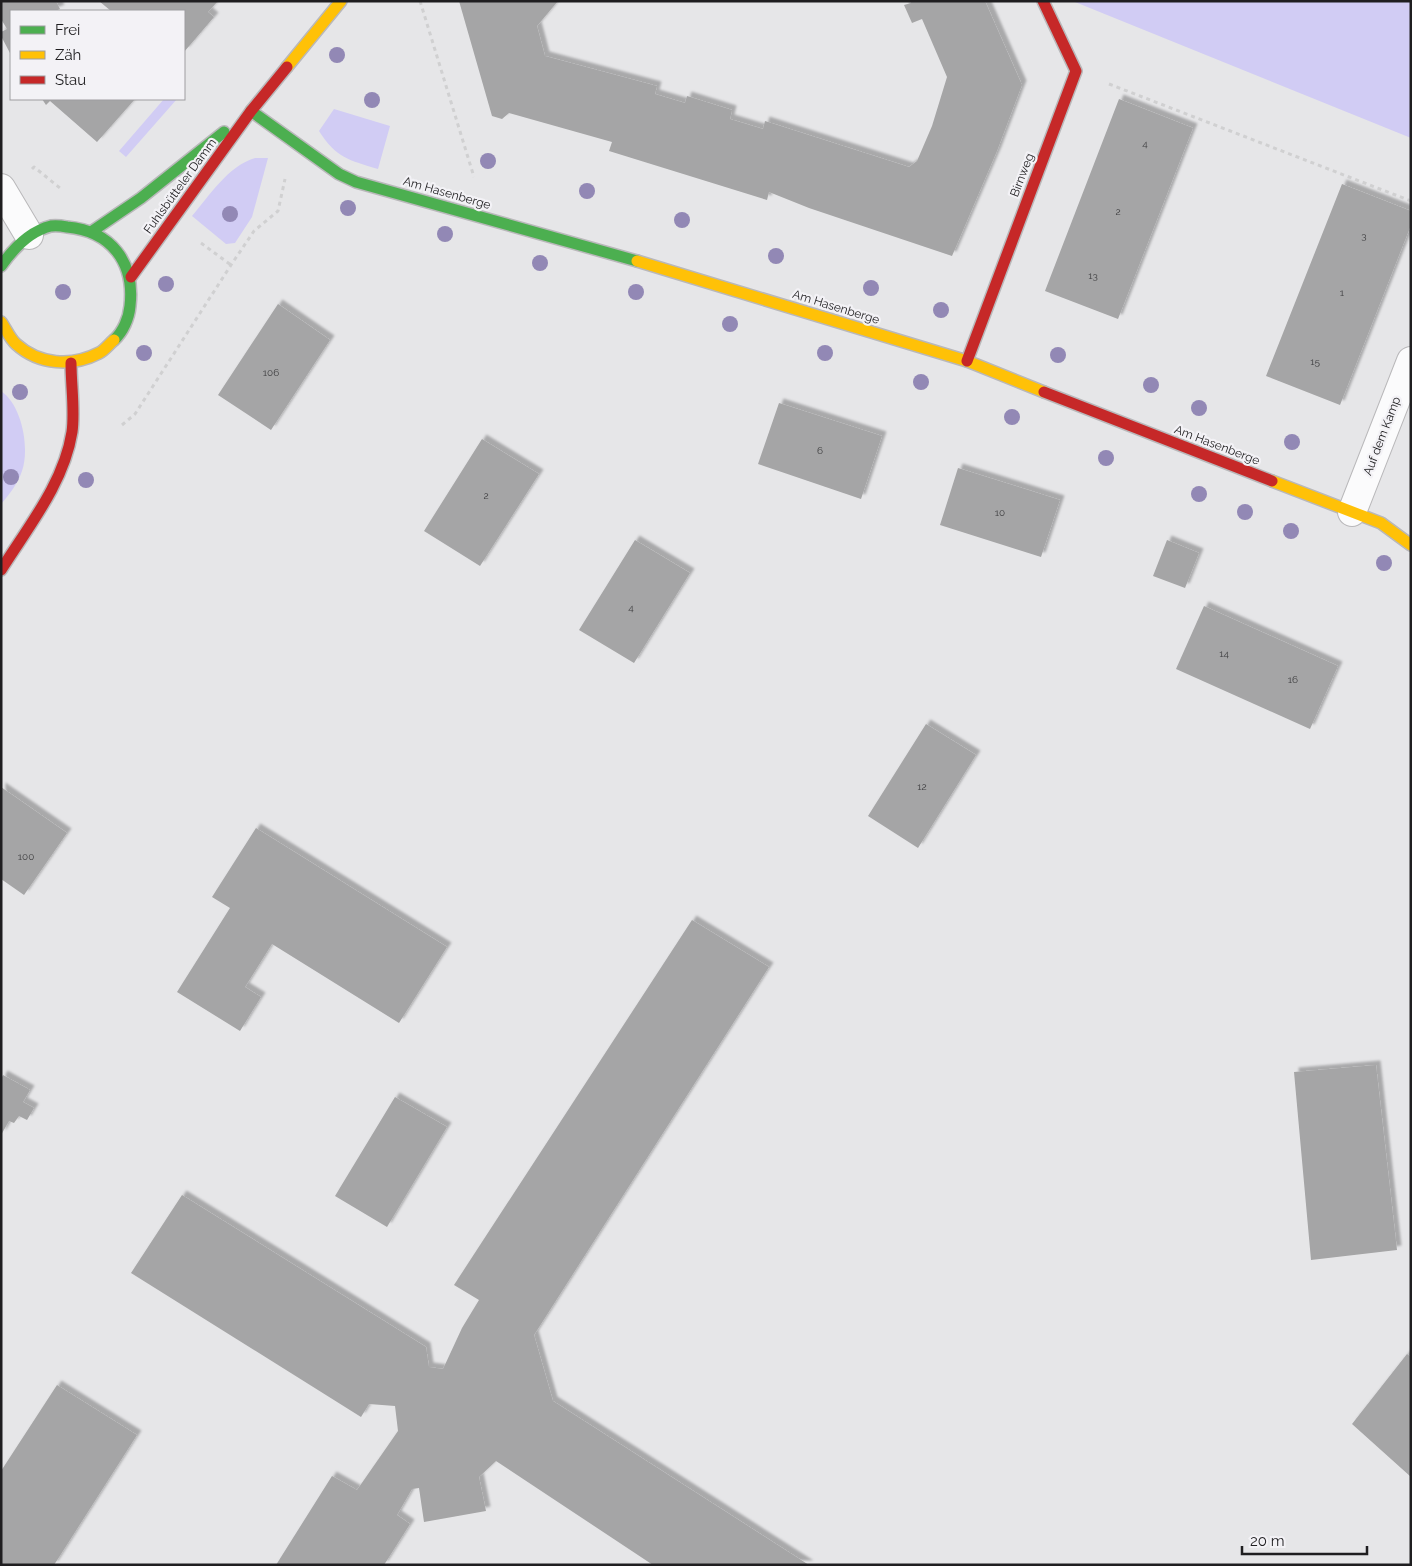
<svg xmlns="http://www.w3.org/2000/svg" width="1412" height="1566" font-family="Raleway,sans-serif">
  <defs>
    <filter id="shadow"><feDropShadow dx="4.5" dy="-4.5" stdDeviation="1" flood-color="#0004"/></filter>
  </defs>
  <rect width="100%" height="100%" fill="#e6e6e8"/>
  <path fill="#d1ccf4" d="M1411,1V138L1075,2L1076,1Z
    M164,99H177L126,157L119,151Z
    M334,109L390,126L378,169C349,160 336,158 319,131Z
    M255,158H268L252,217L235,243L226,244L192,216C210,195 228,166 255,158Z
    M1,391C22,405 30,448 22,471C18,483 10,494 1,504Z"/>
  <path fill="#a5a5a6" filter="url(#shadow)" d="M1,1H56L60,9L55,11H11V55L1,36V32L7,29L1,19Z
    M99,1H218L208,12L214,17L184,52V11H111Z
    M459,1H558L537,26L545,56L657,86L655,94L685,103L687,96L732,110L730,119L763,129L765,121L909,167L917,161L932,126L947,77L922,19L912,23L904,5L911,3L910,1H985L1022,85L997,151L952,256L809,208L769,192L767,200L609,151L612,142L509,113L502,119L492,116Z
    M42,99H135L97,142L50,101L46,105Z
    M1119,99L1193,128L1118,319L1045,291Z
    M1342,184L1411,211V225L1340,405L1266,376Z
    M278,304L330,340L271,430L218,395Z
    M779,403L882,436L861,499L758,464Z
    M482,439L539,474L480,566L424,531Z
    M958,468L1060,500L1041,557L940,525Z
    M635,540L690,573L634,663L579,630Z
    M1167,540L1199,553L1185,588L1153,576Z
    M1204,606L1338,666L1310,729L1176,669Z
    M926,724L976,755L918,848L868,816Z
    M1,787L67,833L24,895L1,879Z
    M256,828L447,947L399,1023L272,944L245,987L261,997L240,1031L177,992L230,908L212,897Z
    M692,920L769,967L534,1335L553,1401L809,1565H653L496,1461L479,1477L486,1511L424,1522L419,1488L412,1489L397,1515L410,1524L384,1565H276L332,1476L357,1490L398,1431L395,1406L369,1404L361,1417L131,1273L182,1195L426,1347L429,1367L443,1369L462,1328L479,1300L454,1285Z
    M1376,1065L1397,1250L1311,1260L1294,1072Z
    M3,1075L30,1090L23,1102L34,1108L27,1120L19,1116L14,1123L9,1121L1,1135V1079Z
    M395,1097L447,1127L387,1227L335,1196Z
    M1407,1354L1411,1357V1477L1352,1424Z
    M57,1385L137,1435L54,1565H1V1471Z"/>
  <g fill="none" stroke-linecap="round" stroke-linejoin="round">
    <g stroke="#b9b8ba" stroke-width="30">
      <path id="street" d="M1,188L29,235
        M1352,512L1411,361"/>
    </g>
    <g stroke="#b9b8ba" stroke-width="14">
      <path id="fast" d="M251,111L339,174L356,182L637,261
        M91,232L141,198L224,132
        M1,266C13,249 30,231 51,226C57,225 62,226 67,227C111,231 135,262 130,306C129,318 123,332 114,340"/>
    </g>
    <g stroke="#b9b8ba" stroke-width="14">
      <path id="slow" d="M287,67L341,1
        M637,261L967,361L1044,392
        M1,322C6,329 10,339 16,344C39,365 72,367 99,353C105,350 109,344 114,340
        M1272,481L1381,523L1411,545"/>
    </g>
    <g stroke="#b9b8ba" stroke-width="14">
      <path id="jam" d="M131,277L251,111L287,67
        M967,361L1076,71L1043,1
        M1044,392L1272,481
        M1,570C28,527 64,483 72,432C75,411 71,385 71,363"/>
    </g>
    <path stroke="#d0d0d1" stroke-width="3" stroke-dasharray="4 4" stroke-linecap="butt" d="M420,1L474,177
      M1109,84L1411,201
      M32,169L34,167L60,188
      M201,243L231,265
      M122,425L135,414L231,265L254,231L278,211L285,179"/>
    <use href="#street" stroke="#fbfbfc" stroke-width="28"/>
    <use href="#fast" stroke="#4caf50" stroke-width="11"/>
    <use href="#slow" stroke="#ffc107" stroke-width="11"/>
    <use href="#jam" stroke="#c62828" stroke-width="11"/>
  </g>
  <g fill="#9288b5">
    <circle cx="337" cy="55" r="8"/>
    <circle cx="372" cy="100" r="8"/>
    <circle cx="488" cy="161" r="8"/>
    <circle cx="587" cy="191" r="8"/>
    <circle cx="348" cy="208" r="8"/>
    <circle cx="230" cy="214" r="8"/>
    <circle cx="682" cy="220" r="8"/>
    <circle cx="445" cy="234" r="8"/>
    <circle cx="776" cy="256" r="8"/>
    <circle cx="540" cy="263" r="8"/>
    <circle cx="166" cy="284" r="8"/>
    <circle cx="871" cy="288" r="8"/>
    <circle cx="63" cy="292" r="8"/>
    <circle cx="636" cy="292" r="8"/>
    <circle cx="941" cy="310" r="8"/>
    <circle cx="730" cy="324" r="8"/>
    <circle cx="144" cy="353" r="8"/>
    <circle cx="825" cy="353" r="8"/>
    <circle cx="1058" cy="355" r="8"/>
    <circle cx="921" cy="382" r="8"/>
    <circle cx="1151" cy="385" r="8"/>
    <circle cx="20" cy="392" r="8"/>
    <circle cx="1199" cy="408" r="8"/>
    <circle cx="1012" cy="417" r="8"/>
    <circle cx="1292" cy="442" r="8"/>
    <circle cx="1106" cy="458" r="8"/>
    <circle cx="11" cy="477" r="8"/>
    <circle cx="86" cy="480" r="8"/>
    <circle cx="1199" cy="494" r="8"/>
    <circle cx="1245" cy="512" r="8"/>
    <circle cx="1291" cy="531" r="8"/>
    <circle cx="1384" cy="563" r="8"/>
  </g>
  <g text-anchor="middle" stroke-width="4.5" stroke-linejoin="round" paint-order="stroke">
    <g font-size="10" fill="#404042">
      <text x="1145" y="147">4</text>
      <text x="1118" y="215">2</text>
      <text x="1364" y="239">3</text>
      <text x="1093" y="279">13</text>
      <text x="1342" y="296">1</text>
      <text x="1315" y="365">15</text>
      <text x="271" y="376">106</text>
      <text x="820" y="454">6</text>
      <text x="486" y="499">2</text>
      <text x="1000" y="516">10</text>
      <text x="631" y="611">4</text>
      <text x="1224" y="657">14</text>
      <text x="1293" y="683">16</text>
      <text x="922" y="790">12</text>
      <text x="26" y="860">100</text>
    </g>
    <g font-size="12" fill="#1f1e20" stroke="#f3f2f6">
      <text transform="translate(1022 175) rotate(-69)" y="4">Birnweg</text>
      <text transform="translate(180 186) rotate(-54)" y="4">Fuhlsbütteler Damm</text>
      <text transform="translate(447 193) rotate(16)" y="4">Am Hasenberge</text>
      <text transform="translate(836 307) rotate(17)" y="4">Am Hasenberge</text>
      <text transform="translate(1382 436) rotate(-69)" y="4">Auf dem Kamp</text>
      <text transform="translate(1217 445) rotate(21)" y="4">Am Hasenberge</text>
    </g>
  </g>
  <rect width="1412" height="1566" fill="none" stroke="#1f1e20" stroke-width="5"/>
  <rect x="10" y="10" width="175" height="90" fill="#f3f2f6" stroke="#9e9da0"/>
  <rect x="20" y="26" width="25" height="8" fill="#4caf50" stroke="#9e9da0"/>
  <text x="55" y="35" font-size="15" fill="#1f1e20">Frei</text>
  <rect x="20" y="51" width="25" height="8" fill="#ffc107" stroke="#9e9da0"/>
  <text x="55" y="60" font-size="15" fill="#1f1e20">Zäh</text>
  <rect x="20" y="76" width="25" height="8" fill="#c62828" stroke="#9e9da0"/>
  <text x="55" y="85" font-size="15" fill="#1f1e20">Stau</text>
  <path d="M1242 1546v8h125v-8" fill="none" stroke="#1f1e20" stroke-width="2.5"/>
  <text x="1250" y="1546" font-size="15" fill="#1f1e20" stroke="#f3f2f6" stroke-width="4" paint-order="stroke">20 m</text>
</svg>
